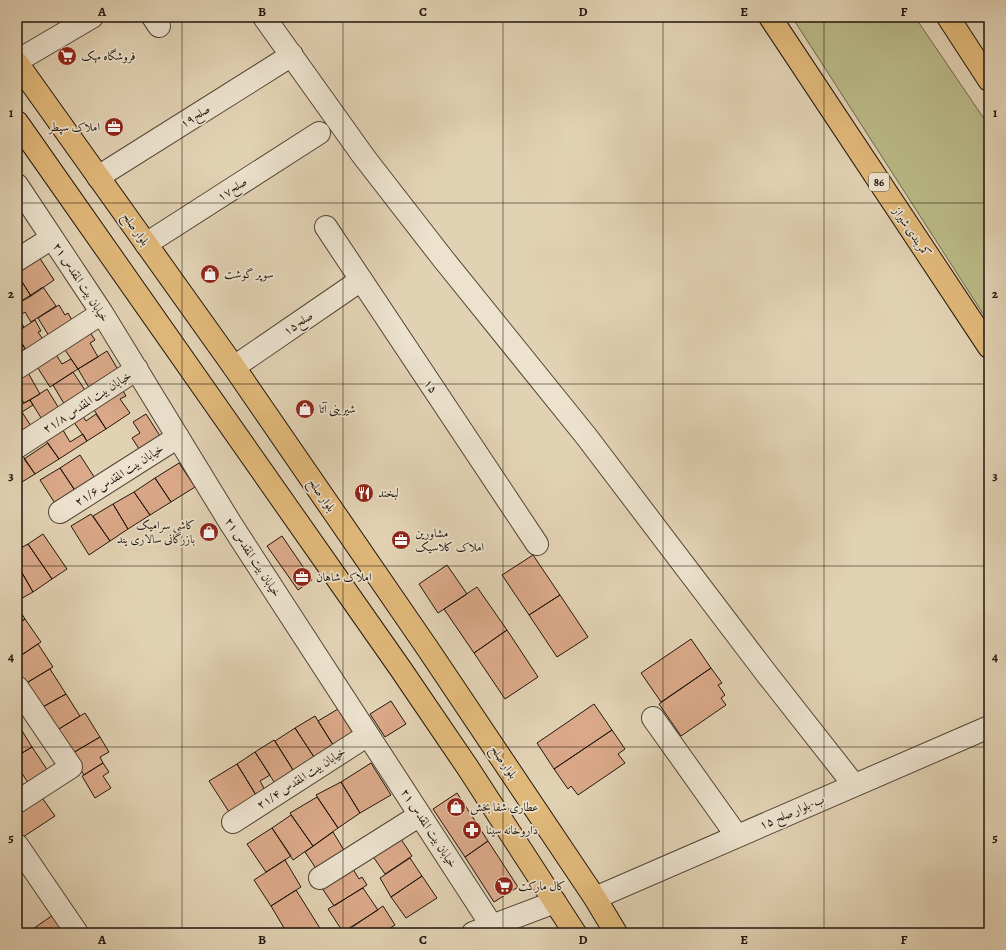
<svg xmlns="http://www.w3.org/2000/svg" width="1006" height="950" font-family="Alegreya,Amiri,serif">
  <rect width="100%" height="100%" fill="#e2d2b4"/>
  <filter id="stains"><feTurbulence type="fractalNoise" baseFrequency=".005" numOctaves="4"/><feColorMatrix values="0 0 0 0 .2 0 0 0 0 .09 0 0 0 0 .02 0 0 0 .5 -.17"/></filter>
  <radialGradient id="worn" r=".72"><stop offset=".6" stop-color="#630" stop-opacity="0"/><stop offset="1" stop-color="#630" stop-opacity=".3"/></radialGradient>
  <path fill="#baba88" stroke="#6e684a" d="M792,17H915L989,126V323Z"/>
  <path fill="#dba989" stroke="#21160c" d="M39,257L54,280L31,296L17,274V271Z
    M17,274L31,296L17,304Z
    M43,287L56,306L31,322L25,312L18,317L17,304Z
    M59,305L65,315L68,313L73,322L49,336L38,318Z
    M17,316L24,327L17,332Z
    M35,320L41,331L38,332L44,341L27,351L17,336V332Z
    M89,331L95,340L90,343L98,357L78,369L63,347Z
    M17,336L25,349L17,354L21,360L17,363Z
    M107,351L120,373L91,391L78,369Z
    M55,353L62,364L71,359L78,369L50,387L36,365Z
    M27,371L40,394L24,403L17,392V377Z
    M73,372L87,393L66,407L53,385Z
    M120,386L126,396L120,399L130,413L106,429L91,405Z
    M47,389L60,410L43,421L30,400Z
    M30,400L33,405L22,412L18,406Z
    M18,406L33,429L17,439V407Z
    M80,412L86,421L96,414L106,429L87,441L71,418Z
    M146,414L162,439L141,452L132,438L140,433L133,422Z
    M60,425L70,442L83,434L87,441L59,459L43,437Z
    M48,443L59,459L35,474L24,459Z
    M21,453L35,474L17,485V455Z
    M80,455L98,483L78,495L60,468Z
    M179,463L195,487L171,502L155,478Z
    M60,468L78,495L58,508L40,480Z
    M155,478L171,502L150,515L134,492Z
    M134,492L150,515L128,529L113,504Z
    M113,504L128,529L110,541L93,516Z
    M91,514L110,541L89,555L71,526Z
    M43,534L67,569L52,579L28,544Z
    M282,536L312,580L298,590L267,546Z
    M28,544L52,579L33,592L17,564V550Z
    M533,555L560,595L529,615L502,575Z
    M17,564L33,592L17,601Z
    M447,565L467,594L438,613L419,584Z
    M477,587L507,630L474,653L444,609Z
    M560,595L588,637L557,657L529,615Z
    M17,606L25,619L17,624Z
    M25,619L41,642L17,658V624Z
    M507,630L538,677L505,699L474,653Z
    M691,639L711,668L661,702L641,673Z
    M38,644L53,667L23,685L17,676V658Z
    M711,668L722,683L718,685L725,695L721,698L726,705L681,736L659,704Z
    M50,669L66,694L39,709L23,685Z
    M66,694L80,716L54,732L39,709Z
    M391,701L406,724L385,737L370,714Z
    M594,704L612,730L554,769L537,743Z
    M338,709L354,735L335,748L318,721Z
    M85,713L100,737L71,754L54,732Z
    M315,716L335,748L316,760L295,728Z
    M19,726L32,747L17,756V727Z
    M295,728L316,760L295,773L275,741Z
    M612,730L625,749L618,754L625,763L578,795L571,786L568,789L554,769Z
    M100,737L109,752L100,757L103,763L84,775L71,754Z
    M274,740L295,773L276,785L255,752Z
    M32,747L48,771L29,784L17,766V756Z
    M255,752L270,775L260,781L265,790L256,795L237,764Z
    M103,763L109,772L103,776L111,788L95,798L82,776Z
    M371,763L391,795L360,813L341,782Z
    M237,764L256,795L231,815L209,781Z
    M341,782L360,813L338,828L316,795Z
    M457,793L488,841L465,857L433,809Z
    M40,795L55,816L23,837L17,827V811Z
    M317,797L338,828L313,846L290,813Z
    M291,815L313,846L293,860L272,828Z
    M272,828L291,856L266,872L247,844Z
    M333,832L345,852L317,870L305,852Z
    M399,836L412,856L385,874L372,855Z
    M488,841L518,887L494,902L465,857Z
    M410,858L422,876L391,897L380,878Z
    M285,860L301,887L271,906L254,880Z
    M351,866L359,879L362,877L367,885L334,906L320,885Z
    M422,876L437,898L406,918L391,897Z
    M363,888L378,910L343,932L328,909Z
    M296,890L323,933H287L271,906Z
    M383,906L395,925L382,933H350L348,930Z
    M53,915L65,933H27Z"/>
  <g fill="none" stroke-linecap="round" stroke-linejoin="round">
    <g stroke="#514536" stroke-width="24">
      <path id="minor" d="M153,17L159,26
        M264,17L364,157L444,260L586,436L766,673L854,785
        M17,61L92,17
        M98,177L292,55
        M17,185L102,313L231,524L492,926
        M326,227L537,544
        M146,244L319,133
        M17,260L52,238
        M234,367L361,280
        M17,368L102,313
        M17,447L137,369
        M60,512L178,437
        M17,687L71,767L17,802
        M653,718L737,836
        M233,822L368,735
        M17,845L77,933
        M320,878L420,815
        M595,898L989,727
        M473,933L555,902"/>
    </g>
    <g stroke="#21160c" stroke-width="24">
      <path id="major" d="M17,63L234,367L428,649L595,898L616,933
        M17,122L400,668L468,768L575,933"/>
    </g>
    <g stroke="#21160c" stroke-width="24">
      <path id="highway" d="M770,17L989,347
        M948,17L989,80"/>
    </g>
    <use href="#minor" stroke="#ece2ce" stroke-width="22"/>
    <use href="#major" stroke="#e1b97a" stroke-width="22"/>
    <use href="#highway" stroke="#e1b97a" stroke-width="22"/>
  </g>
  <path fill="none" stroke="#21160c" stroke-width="1" stroke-opacity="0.55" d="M182,17V933M343,17V933M503,17V933M663,17V933M824,17V933M17,203H989M17,384H989M17,566H989M17,747H989"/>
  <defs>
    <g id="supermarket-disc" transform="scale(1)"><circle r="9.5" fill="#8f2418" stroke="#ece2ce"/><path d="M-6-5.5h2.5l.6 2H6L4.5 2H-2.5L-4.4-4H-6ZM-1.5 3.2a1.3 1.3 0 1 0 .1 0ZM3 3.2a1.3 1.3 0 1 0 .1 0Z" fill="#fff"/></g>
    <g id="office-disc" transform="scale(1)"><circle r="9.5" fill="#8f2418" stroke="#ece2ce"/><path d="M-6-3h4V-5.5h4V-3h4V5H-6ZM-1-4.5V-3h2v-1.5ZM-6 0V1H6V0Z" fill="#fff"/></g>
    <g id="shop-disc" transform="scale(1)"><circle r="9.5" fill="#8f2418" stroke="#ece2ce"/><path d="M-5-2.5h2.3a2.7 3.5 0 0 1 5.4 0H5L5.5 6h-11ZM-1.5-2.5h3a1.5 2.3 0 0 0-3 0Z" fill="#fff"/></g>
    <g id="restaurant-disc" transform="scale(1)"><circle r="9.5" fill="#8f2418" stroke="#ece2ce"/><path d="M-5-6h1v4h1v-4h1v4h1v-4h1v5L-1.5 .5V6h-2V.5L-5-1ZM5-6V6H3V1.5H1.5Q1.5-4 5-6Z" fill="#fff"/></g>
    <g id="pharmacy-disc" transform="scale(1)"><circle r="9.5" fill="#8f2418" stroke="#ece2ce"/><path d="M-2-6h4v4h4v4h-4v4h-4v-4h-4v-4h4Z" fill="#fff"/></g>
  </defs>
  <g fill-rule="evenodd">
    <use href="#supermarket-disc" x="67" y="56"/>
    <use href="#office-disc" x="114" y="127"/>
    <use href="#shop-disc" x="210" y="274"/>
    <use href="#shop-disc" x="305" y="409"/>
    <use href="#restaurant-disc" x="364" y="493"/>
    <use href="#shop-disc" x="209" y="532"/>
    <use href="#office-disc" x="401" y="540"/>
    <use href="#office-disc" x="302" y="577"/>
    <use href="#shop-disc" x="456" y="807"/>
    <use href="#pharmacy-disc" x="472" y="830"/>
    <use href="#supermarket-disc" x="504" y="886"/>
  </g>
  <g text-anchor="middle" stroke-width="3.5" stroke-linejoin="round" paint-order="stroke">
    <rect fill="#ece2ce" stroke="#5e5346" stroke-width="1" x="869" y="173" width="20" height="18" rx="3"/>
    <g font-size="11" font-weight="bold" fill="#21160c">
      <text x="879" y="186">86</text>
    </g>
    <g font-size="12" fill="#21160c" stroke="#ece2ce" text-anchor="start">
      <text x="81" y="60">فروشگاه مهک</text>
      <text x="100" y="131" text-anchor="end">املاک سپطر</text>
      <text x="224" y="278">سوپر گوشت</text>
      <text x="319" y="413">شیرینی آتا</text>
      <text x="378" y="497">لبخند</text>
      <text x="195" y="529" text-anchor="end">کاشی سرامیک<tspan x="195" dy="14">بازرگانی سالاری یند</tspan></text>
      <text x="415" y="537">مشاورین<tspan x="415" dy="14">املاک کلاسیک</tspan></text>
      <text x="316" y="581">املاک شاهان</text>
      <text x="470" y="811">عطاری شفا بخش</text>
      <text x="486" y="834">داروخانه سینا</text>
      <text x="518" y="890">کال مارکت</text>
    </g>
    <g font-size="12" fill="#21160c" stroke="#ece2ce">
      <text transform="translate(195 116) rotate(-32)" y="4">صلح۱۹</text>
      <text transform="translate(232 189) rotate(-33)" y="4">صلح۱۷</text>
      <text transform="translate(136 229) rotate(55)" y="4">بلوار صلح</text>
      <text transform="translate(912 232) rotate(56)" y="4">کمربندی شیراز</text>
      <text transform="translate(81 282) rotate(57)" y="4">خیابان بیت المقدس ۲۱</text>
      <text transform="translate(298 323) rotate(-34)" y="4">صلح۱۵</text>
      <text transform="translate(431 386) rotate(56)" y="4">۱۵</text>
      <text transform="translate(87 402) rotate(-33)" y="4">خیابان بیت المقدس ۲۱/۸</text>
      <text transform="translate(119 475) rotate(-33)" y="4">خیابان بیت المقدس ۲۱/۶</text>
      <text transform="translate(322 495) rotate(55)" y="4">بلوار صلح</text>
      <text transform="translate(253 557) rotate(57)" y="4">خیابان بیت المقدس ۲۱</text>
      <text transform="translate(504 762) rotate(56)" y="4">بلوار صلح</text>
      <text transform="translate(301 778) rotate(-33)" y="4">خیابان بیت المقدس ۲۱/۴</text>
      <text transform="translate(792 812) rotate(-23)" y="4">۱۵ ب-بلوار صلح</text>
      <text transform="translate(429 828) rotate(57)" y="4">خیابان بیت المقدس ۲۱</text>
    </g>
  </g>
  <rect width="1006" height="950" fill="none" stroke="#e2d2b4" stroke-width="44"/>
  <rect x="22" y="22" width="962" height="906" fill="none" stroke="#21160c" stroke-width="1.5"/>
  <g font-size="13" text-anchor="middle" font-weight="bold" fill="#21160c">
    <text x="102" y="16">A</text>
    <text x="262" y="16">B</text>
    <text x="423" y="16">C</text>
    <text x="583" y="16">D</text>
    <text x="744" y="16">E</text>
    <text x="904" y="16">F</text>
    <text x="11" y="117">1</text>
    <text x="995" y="117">1</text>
    <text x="11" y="298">2</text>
    <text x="995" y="298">2</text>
    <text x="11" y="480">3</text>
    <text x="995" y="480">3</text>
    <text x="11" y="661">4</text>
    <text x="995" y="661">4</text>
    <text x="11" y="842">5</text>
    <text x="995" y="842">5</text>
    <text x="102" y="944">A</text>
    <text x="262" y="944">B</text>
    <text x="423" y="944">C</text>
    <text x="583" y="944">D</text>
    <text x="744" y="944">E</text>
    <text x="904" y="944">F</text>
  </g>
  <rect width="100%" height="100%" filter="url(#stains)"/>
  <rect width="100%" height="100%" fill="url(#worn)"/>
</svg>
